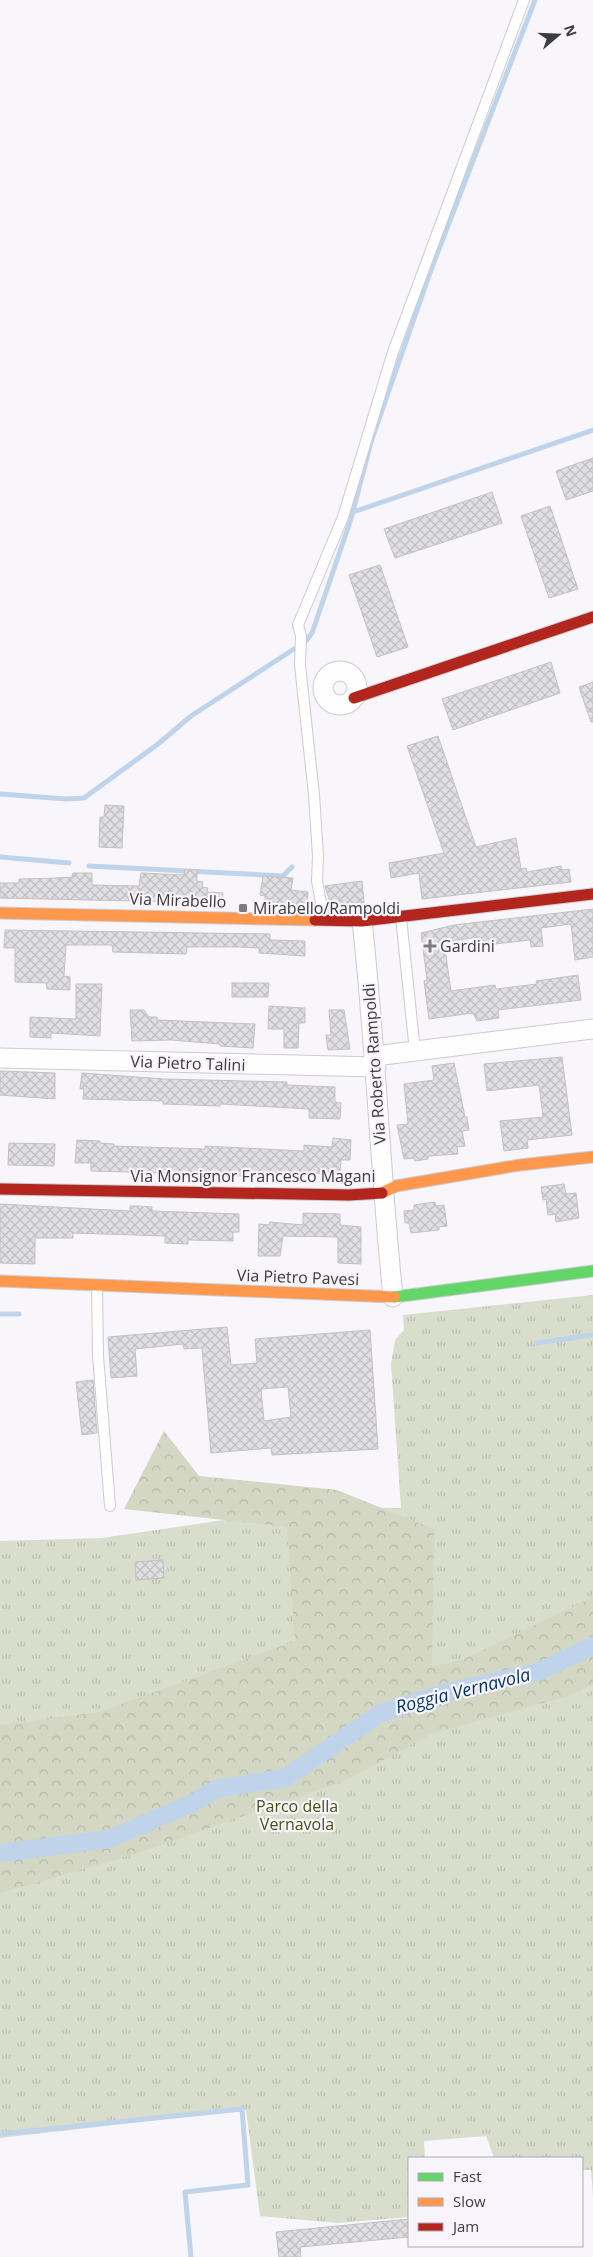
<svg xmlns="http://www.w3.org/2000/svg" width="593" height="2257" font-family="'Open Sans',sans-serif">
  <defs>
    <pattern id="grass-tufts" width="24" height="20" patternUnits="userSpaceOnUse" patternTransform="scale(1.25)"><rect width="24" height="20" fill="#d9ddcb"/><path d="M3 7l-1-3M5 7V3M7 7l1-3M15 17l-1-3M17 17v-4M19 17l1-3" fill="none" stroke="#bbbfaf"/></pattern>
    <pattern id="forest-crowns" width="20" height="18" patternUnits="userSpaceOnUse" patternTransform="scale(1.25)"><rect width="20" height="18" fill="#d3d7c3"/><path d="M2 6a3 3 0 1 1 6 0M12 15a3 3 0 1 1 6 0" fill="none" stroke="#b6b9a9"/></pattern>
    <pattern id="building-cross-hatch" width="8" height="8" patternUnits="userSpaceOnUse" patternTransform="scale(1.25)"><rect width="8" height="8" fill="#dfdee1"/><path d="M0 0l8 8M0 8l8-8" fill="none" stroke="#c0bfc2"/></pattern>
  </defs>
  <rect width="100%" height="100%" fill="#f8f6fa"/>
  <path fill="url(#grass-tufts)" d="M593,1295V2197L591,2170H582V2158H494L486,2136L424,2141L425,2158H409V2217L338,2223L260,2216L246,2110L0,2138V1541L102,1538L312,1507L401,1508L391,1364L395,1340L404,1330L403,1315Z"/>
  <path fill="url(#forest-crowns)" d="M164,1431L199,1476L337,1490L434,1529L432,1667L464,1659L593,1597V1685L568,1696L431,1734L351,1778L132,1855L0,1893V1725L100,1712L295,1641L287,1527L124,1509Z"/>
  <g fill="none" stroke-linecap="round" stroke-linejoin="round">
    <path stroke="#bfd4eb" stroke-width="5" d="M353,512L593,430
      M306,641L312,633L351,519L371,442L431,270L535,0
      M0,794L66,799L84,798L158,744L191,716L294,649
      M0,857L69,863
      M89,866L283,876L292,867
      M0,1314H19
      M536,1343L593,1335
      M0,2134L242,2109L248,2185L185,2192L191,2257"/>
    <path stroke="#bfd4eb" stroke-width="18" d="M0,1853L109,1839L193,1803L216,1789L285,1778L381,1713L444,1693L537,1672L593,1646"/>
  </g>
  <path fill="url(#building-cross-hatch)" stroke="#c3c1c5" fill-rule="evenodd" d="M593,458V491L566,500L556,471Z
    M492,492L502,523L395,558L384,529Z
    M550,506L578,589L549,598L521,516Z
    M380,565L408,647L377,657L349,575Z
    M551,662L560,693L453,730L442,699Z
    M593,682V722H591L579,687Z
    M438,736L476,847L516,838L521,869L526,868L527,872L561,866L562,870L569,869L571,882L422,899L419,873L391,878L389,863L444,853L407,746Z
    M105,805L124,806L122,848L99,847L100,817H104Z
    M185,870H197V881L203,882L202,887L208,888L207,892L223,893L222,903L0,898V883H19V879L57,878L72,877L73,873H92V885L139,886L141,873L184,875Z
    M263,876L293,878L291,890L308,892L307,905L274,904V902L265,901V896L260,895Z
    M362,881L364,903L331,905L325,886Z
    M593,909V957L575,960L571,924L541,928L543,946L531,947L530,940L495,944L494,939L481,941L480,937L444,942L451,991L495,985L496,989L537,984L536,981L578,975L581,1000L498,1010L499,1018L477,1021L473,1013L429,1019L424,981L427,980L421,933L454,925Z
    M5,930L270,934V940L305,941V956L259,953V948L238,947H187L186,954L113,952L112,945H66L64,976L70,977V990L47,989L46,983L15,982V948H4Z
    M232,983H269L268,997H232Z
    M76,984H102L100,1036L51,1033V1038L30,1037V1017L76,1019Z
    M269,1006L305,1008V1023H299L298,1048H284V1029H268Z
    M130,1010H144L149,1017H157V1020L255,1024L253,1048L220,1046V1044L171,1040L132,1041Z
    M329,1010H344L350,1049L328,1050L326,1035H331Z
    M562,1057L572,1135L527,1140L528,1148L504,1151L500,1121L543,1117L539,1085L487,1091L484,1064Z
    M454,1063L465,1117H467L469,1130L462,1131L465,1146L457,1147L458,1154L428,1156V1159L415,1161L414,1158L404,1159L397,1125L408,1124L404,1084L434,1080L432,1066Z
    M0,1071L55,1073V1099L0,1095Z
    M82,1073L164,1079L287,1082V1085L335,1087V1102L341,1103L340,1119L309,1118V1109L220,1104V1106L163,1104V1101L83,1099L84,1089H80Z
    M333,1138L351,1140L350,1160H341L340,1174L272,1172V1177L129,1172L91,1171V1163H75L77,1140L100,1141V1143L114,1144V1146L205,1149V1146L304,1151V1145L332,1147Z
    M9,1143L55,1144L54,1166L8,1165Z
    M564,1184L566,1194L576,1193L579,1218L556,1222L555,1214L548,1215L546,1199L543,1200L541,1187Z
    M435,1202L436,1206L444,1205L447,1226L439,1227V1230L411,1233L409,1223H405L404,1211L414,1210V1205Z
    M0,1204L130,1211V1206H139L152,1207V1211L239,1214V1232H233V1241L188,1240V1244L165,1243V1236L73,1233V1238H35V1264L0,1263Z
    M303,1213L340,1214V1225L361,1227V1264L338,1263V1237L283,1236L280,1256H258L259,1224L269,1225L270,1222L303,1225Z
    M227,1327L231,1365L257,1363L255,1339L370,1330L378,1449L272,1455L271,1448L211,1453L202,1348L184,1349L183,1344L135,1349L137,1376L111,1378L108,1337ZM288,1387L291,1417L264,1421L261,1389Z
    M93,1380L97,1433L82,1435L76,1382Z
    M163,1560L164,1578L136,1580L135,1562Z
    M409,2219V2237L300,2247L301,2257H279L276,2232Z"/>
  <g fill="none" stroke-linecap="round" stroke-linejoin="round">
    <g stroke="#cccbce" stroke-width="12">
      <path id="lane" d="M401,918L415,1051
        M324,919L317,881L318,856L314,795L300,665L301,636L298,625L343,517L393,352L524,0
        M97,1286L98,1356L110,1506"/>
    </g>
    <g stroke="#cccbce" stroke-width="21">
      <path id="street" d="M323 688a17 17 0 1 1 34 0a17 17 0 1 1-34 0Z
        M362,921C376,1046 380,1172 393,1297
        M375,1056L593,1029
        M0,1058L376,1067"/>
    </g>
    <g stroke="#cccbce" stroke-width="13">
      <path id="fast" d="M394,1297L593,1271"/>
    </g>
    <g stroke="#cccbce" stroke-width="13">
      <path id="slow" d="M0,913L315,920
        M382,1193L396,1186L520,1165L593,1157
        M0,1281L394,1297"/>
    </g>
    <g stroke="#cccbce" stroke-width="13">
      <path id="jam" d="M354,698L593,617
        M315,920L362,921L593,894
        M0,1189L349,1195L382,1193"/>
    </g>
    <use href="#lane" stroke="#fefefe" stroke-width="10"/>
    <use href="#street" stroke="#fefefe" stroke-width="19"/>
    <use href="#fast" stroke="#63d668" stroke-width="11"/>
    <use href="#slow" stroke="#ff974d" stroke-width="11"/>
    <use href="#jam" stroke="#b3261e" stroke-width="11"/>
  </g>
  <g fill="#7e7c80" stroke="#f8f4fc" stroke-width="2">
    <rect x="238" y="903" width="10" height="10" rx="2.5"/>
    <path d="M427.5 938.5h5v5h5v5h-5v5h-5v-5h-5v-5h5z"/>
  </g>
  <g text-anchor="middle" stroke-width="4.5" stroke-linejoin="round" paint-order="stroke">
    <g font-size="16" fill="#3c3b3e" stroke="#f8f4fc">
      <text transform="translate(178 900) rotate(2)" y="6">Via Mirabello</text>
      <text transform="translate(188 1063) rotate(2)" y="6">Via Pietro Talini</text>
      <text transform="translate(374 1064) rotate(-94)" y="6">Via Roberto Rampoldi</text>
      <text x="253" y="1182">Via Monsignor Francesco Magani</text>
      <text transform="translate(298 1277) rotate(2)" y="6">Via Pietro Pavesi</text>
    </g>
    <g font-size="16" fill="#3c3b3e" stroke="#f8f4fc" text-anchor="start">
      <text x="253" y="914">Mirabello/Rampoldi</text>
      <text x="440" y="952">Gardini</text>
    </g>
    <g font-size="16" fill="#465213" stroke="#f8f4fc">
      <text x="297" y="1812">Parco della<tspan x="297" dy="18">Vernavola</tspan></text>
    </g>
    <g font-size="18" font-style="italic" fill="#02345c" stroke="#f8f4fc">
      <text transform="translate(463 1691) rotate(-14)" y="6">Roggia Vernavola</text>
    </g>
  </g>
  <rect x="408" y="2157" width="175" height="90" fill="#f8f4fc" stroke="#adaab0"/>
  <rect x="418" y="2173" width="25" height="8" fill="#63d668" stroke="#adaab0"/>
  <text x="453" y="2182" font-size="15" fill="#3c3b3e">Fast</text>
  <rect x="418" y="2198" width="25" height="8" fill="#ff974d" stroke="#adaab0"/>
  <text x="453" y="2207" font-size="15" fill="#3c3b3e">Slow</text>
  <rect x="418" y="2223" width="25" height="8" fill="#b3261e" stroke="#adaab0"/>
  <text x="453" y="2232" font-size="15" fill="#3c3b3e">Jam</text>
  <g transform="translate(558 35) rotate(71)" stroke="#f8f4fc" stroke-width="4" paint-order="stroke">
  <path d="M0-4L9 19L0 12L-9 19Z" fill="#3c3b3e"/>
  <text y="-8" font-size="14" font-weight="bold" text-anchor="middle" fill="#3c3b3e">N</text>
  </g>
</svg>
